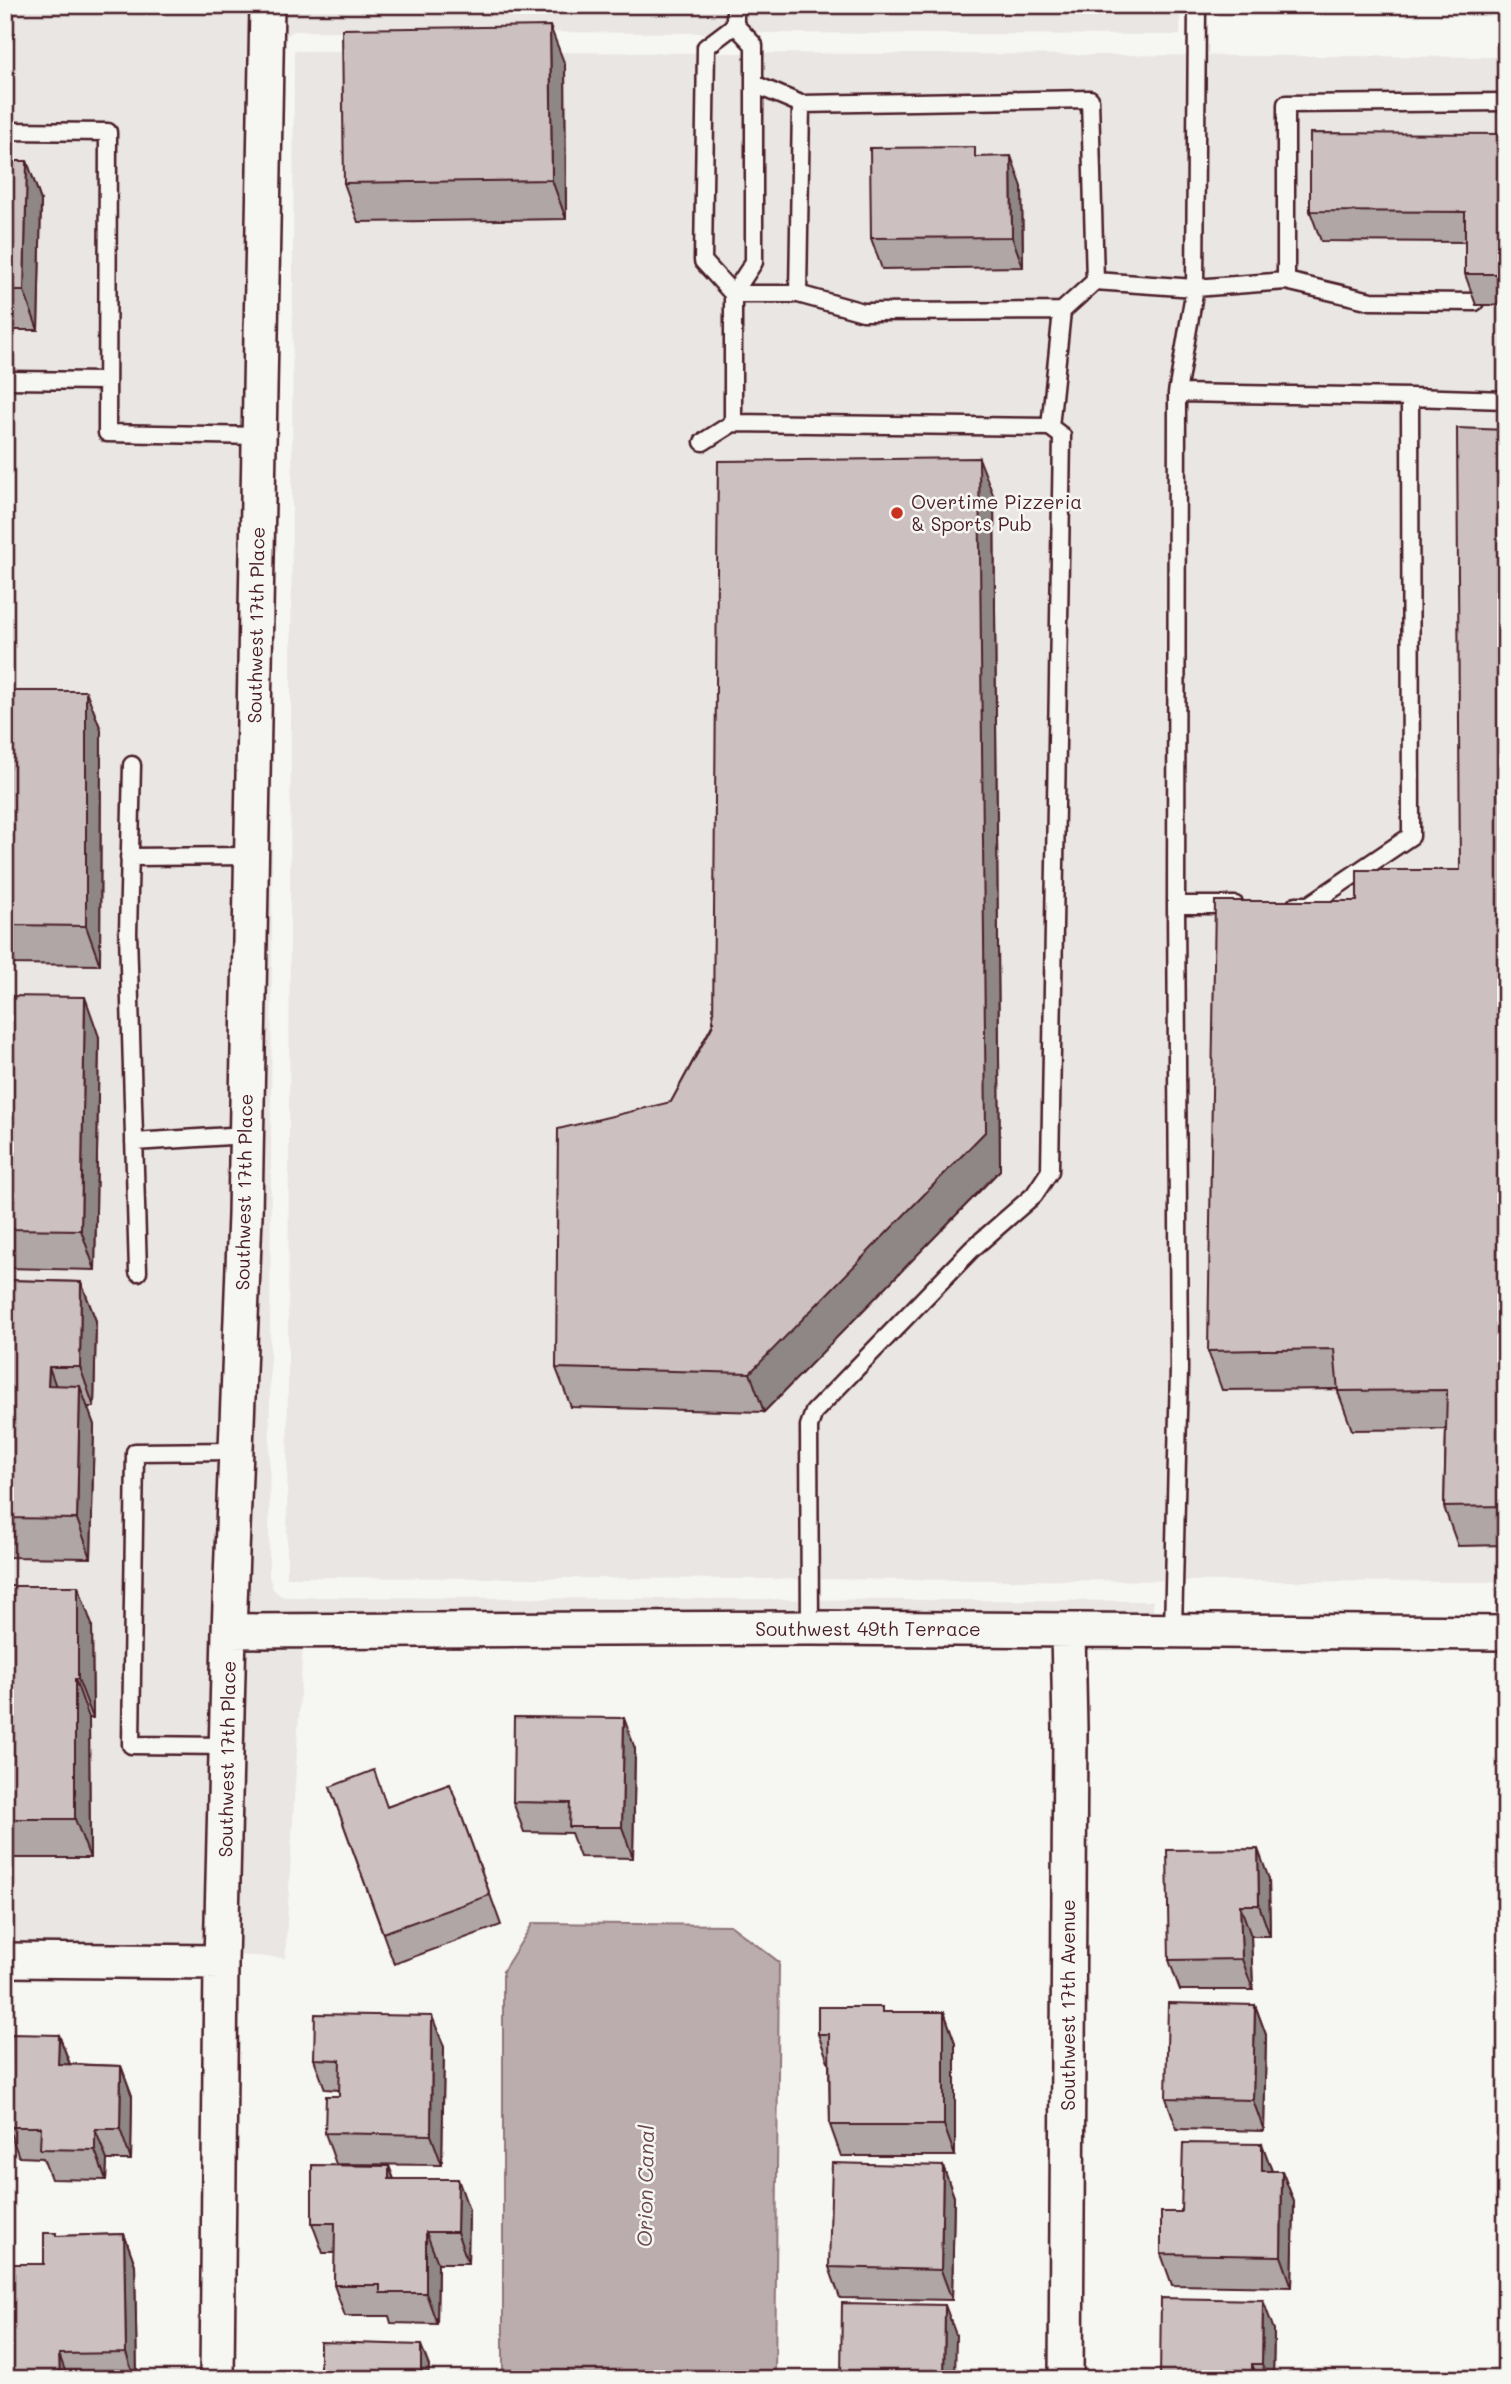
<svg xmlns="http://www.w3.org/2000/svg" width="1511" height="2384" font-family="Mali,sans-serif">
  <rect width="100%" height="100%" fill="#f6f6f2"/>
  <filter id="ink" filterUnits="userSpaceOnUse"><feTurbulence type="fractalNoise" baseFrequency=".0143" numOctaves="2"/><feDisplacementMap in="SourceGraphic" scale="14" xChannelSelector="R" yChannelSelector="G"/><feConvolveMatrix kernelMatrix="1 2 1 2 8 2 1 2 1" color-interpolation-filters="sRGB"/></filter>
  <g filter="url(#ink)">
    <path fill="#e9e6e3" d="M5,5H1180V35L294,31L279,39L276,51L269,1577L273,1589L281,1596L287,1597L1153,1601V1629L303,1643L285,1958L5,1940Z
      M294,51L1506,57V1582L287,1577Z"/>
    <path fill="#bbadae" stroke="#8e747a" stroke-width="2" d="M533,1923L730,1925L779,1962L775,2379H503V1971Z"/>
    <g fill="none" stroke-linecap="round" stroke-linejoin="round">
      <g stroke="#4a1f2b" stroke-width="21">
        <path id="lane" d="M1197,5L1195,288L1177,393L1176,905H1235
          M735,25L706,47L703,261L733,294H798L863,312L1062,311
          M754,84L801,104L1090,99L1095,281
          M5,131L108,132L107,433L259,436
          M1286,281L1371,301L1475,302
          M798,294L801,104
          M5,380L107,381
          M1177,393L1410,397L1411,836L1309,905H1296
          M1410,397L1506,400
          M733,423V294L754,262V45L735,25V5
          M1050,427L1062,311L1095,281L1195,288L1286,281V104L1506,102
          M703,442L733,423L1050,427L1062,436L1050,1171L1034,1195L972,1249L814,1412L809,1426L810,1628
          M132,765L128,933L138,1272
          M129,857L252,856
          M134,1142L246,1135
          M1173,1631L1179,1369L1176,905
          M228,1746L131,1745L135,1452L236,1451"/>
      </g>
      <g stroke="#4a1f2b" stroke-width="38">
        <path id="street" d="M229,1631L810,1628L1506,1633
          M5,1960L221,1962
          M217,2379L221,1962L229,1631L245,1215L267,5
          M1066,2379L1070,1729L1068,1631"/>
      </g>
      <use href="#lane" stroke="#f6f6f2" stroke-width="16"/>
      <use href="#street" stroke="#f6f6f2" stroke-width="33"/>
    </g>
    <path fill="#afa6a5" stroke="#4a1f2b" stroke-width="2" d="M565,65L566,219L358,222L344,183Z
      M1502,134L1506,145V305H1476L1465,274V242L1321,241L1310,211Z
      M979,157L1022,187L1023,267L882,269L871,238Z
      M5,161H27L41,201L38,330H5Z
      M1506,430V1545L1458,1546L1444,1507L1446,1429L1352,1430L1337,1389L1222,1390L1208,1351L1460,870Z
      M994,497L1000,1170L764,1412L571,1407L556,1368L671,1102Z
      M5,691H86L101,730L100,965L5,964Z
      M5,996L99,1037L95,1270L5,1268Z
      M5,1280L81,1282L96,1321L94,1407H87L94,1425L91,1558L5,1557Z
      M5,1586L92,1625L93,1718H89L90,1858H5Z
      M635,1749L633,1858L580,1857L571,1833L524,1832L513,1802Z
      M450,1784L501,1925L394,1964L330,1787L387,1807Z
      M1269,1879L1270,1936H1251L1253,1990H1180L1169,1960Z
      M1255,2005L1266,2035L1264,2131L1177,2129L1166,2098Z
      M883,2012H944L955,2043V2156H841L830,2125L829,2064L818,2034Z
      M59,2035L70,2064L121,2066L132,2096L131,2160H107L106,2180L51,2179L43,2158L19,2157L8,2127Z
      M444,2047L442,2165L336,2164L325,2133L339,2096V2090L325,2089L314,2059Z
      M1262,2144L1272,2171H1282L1294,2202L1292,2287L1172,2285L1161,2254L1181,2212Z
      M389,2166L394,2179L469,2210L468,2263H438L437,2324L391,2323L389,2316H345L334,2285L335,2253H323L312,2223Z
      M943,2166L954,2197L952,2300L840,2298L829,2267Z
      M124,2234L135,2265L137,2379H5L44,2264L57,2236Z
      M1274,2330L1273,2379H1160Z"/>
    <path fill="#8f8786" stroke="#4a1f2b" stroke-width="2" d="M550,26L565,65L566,219L552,180Z
      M1502,134L1506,145V289L1500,274Z
      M1011,156L1022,187L1023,267L1012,237Z
      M27,161L41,201L38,330L24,291Z
      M979,458L994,497L1000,1170L764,1412L750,1373Z
      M86,691L101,730L100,965L86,926Z
      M85,997L99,1037L95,1270L81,1230Z
      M81,1282L96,1321L94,1407L80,1367Z
      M49,1367L63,1406L48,1385Z
      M80,1386L94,1425L91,1558L77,1519Z
      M78,1586L92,1625L93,1718L78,1679Z
      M75,1679L89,1718L90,1858L75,1819Z
      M624,1718L635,1749L633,1858L622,1827Z
      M1258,1849L1269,1879L1270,1936L1259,1905Z
      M1240,1905L1251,1936L1253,1990L1242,1959Z
      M1255,2005L1266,2035L1264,2131L1253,2100Z
      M944,2012L955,2043V2156L944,2125Z
      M432,2016L444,2047L442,2165L431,2135Z
      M59,2035L70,2065L58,2064Z
      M121,2066L132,2096L131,2160L120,2129Z
      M95,2129L107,2160L106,2180L95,2150Z
      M1262,2144L1273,2174L1262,2171Z
      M389,2166L400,2197L389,2179Z
      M943,2166L954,2197L952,2300L941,2270Z
      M1282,2171L1294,2202L1292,2287L1281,2256Z
      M458,2179L469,2210L468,2263L457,2232Z
      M426,2232L438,2263L437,2324L426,2293Z
      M124,2234L135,2265L137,2379H135L126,2353Z
      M1263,2300L1274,2330L1273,2379H1268L1262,2364Z
      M945,2305L956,2335L955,2379H944Z
      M421,2345L429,2366L428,2379H421Z
      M59,2354L68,2379H60Z
      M1252,2364L1258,2379H1252Z"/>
    <path fill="#ccc1c0" stroke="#4a1f2b" stroke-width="2" d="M550,26L552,180L344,183L342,29Z
      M1310,133L1502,134L1500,274H1465V212L1310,211Z
      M975,147V157L1011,156L1012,237L871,238L870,148Z
      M5,161H27L24,291H5Z
      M1457,428L1506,430V1506L1444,1507L1447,1390L1338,1391L1334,1349L1208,1351L1215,901H1357V870H1460Z
      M979,458L986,1131L750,1373L556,1368L558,1129L671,1102L713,1025L718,461Z
      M5,691H86V926L5,925Z
      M5,996L85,997L81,1230L5,1229Z
      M5,1280L81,1282L80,1367H49L48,1385L80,1386L77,1519L5,1518Z
      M5,1586H78V1679H75V1819H5Z
      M514,1717L624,1718L622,1827H569L570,1803L513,1802Z
      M374,1770L387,1807L450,1784L490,1895L383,1933L330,1787Z
      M1258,1849L1259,1905H1240L1242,1959L1169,1960L1167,1850Z
      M1168,2003L1255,2005L1253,2100L1166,2098Z
      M818,2007H882V2012H944V2125H830L829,2034H818Z
      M315,2014L432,2016L431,2135L325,2133L326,2096H339L340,2060L314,2059Z
      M11,2034L59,2035L58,2064L121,2066L120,2129H95V2150L40,2149L41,2127H8Z
      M1183,2143L1262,2144V2171H1282L1281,2256L1161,2254V2212H1181Z
      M832,2163L943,2166L941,2270L829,2267Z
      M312,2165L389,2166V2179H458L457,2232H426V2293H380V2285H334L335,2223H312Z
      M44,2233H56V2236L124,2234L126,2353L59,2354L60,2379H5V2264H44Z
      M1161,2298L1263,2300L1262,2364H1252V2379H1160Z
      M842,2303L945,2305L944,2379H841Z
      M320,2342L421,2345V2379H320Z"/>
  </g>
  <circle fill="#c8321e" stroke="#f6f6f2" stroke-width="2.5" cx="897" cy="513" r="7"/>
  <g text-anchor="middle" stroke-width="5" stroke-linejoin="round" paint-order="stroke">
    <g font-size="19" fill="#4a1f2b" stroke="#f6f6f2" text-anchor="start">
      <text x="911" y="509">Overtime Pizzeria<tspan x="911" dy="22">&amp; Sports Pub</tspan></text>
    </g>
    <g font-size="19" fill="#4a1f2b" stroke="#f6f6f2">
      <text transform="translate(256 625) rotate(-89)" y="7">Southwest 17th Place</text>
      <text transform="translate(244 1192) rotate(-89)" y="7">Southwest 17th Place</text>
      <text x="868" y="1636">Southwest 49th Terrace</text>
      <text transform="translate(227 1759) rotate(-89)" y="7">Southwest 17th Place</text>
      <text transform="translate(1068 2005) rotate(-90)" y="7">Southwest 17th Avenue</text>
    </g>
    <g font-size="21" font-style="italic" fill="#6c4a52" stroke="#f6f6f2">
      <text transform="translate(646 2186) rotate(-89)" y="7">Orion Canal</text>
    </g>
  </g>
  <rect width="1511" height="2384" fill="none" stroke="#f6f6f2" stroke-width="28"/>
  <rect x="14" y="14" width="1483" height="2356" fill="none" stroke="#4a1f2b" stroke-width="2.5" filter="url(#ink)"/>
</svg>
